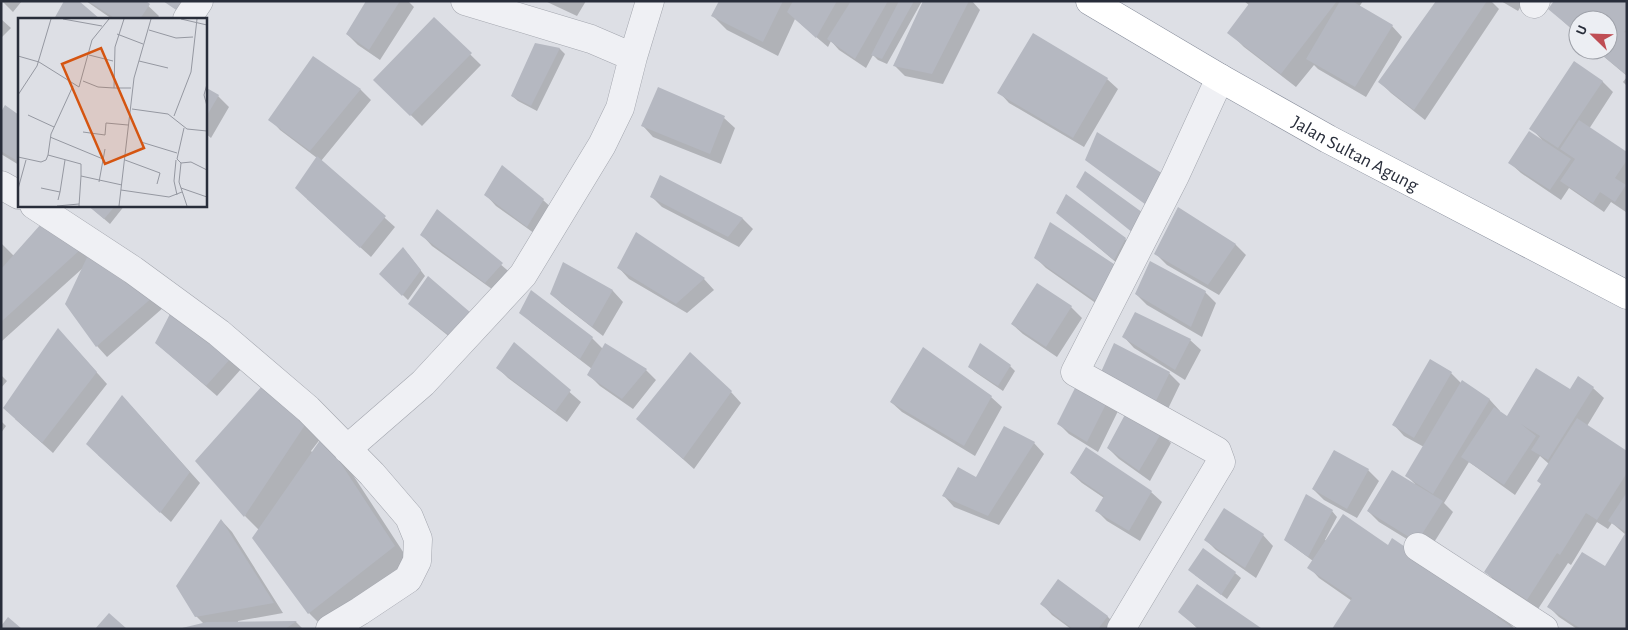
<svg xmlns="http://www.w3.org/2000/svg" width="1628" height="630" font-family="'Alegreya Sans',sans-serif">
  <rect width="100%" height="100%" fill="#dddfe5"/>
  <path fill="#0003" d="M2,1H22L13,12Z
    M86,1H143L159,16L157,19H112Z
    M367,1H408L414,7L380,60L358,45L347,34Z
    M545,1H586L577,16Z
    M720,1H922L887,64L878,60L873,55L866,68L839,50L831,41L828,47L795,19L778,56L727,30L713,16Z
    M925,1H972L980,10L943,84L905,76L895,66Z
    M1244,1H1363L1359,7L1392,26L1402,37L1366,97L1318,69L1314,65L1296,87L1244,47L1229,32L1250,6Z
    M1438,1H1491L1499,9L1425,120L1391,93L1380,82Z
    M1501,1H1524L1518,11Z
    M1627,1V76L1596,50H1608V20H1578V35L1550,9Z
    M1,19L11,28L1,38Z
    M434,19L481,65L422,126L375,80Z
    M536,44L560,49L565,54L537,111L518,101L512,96Z
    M314,58L361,90L371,100L321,161L395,227L371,257L307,199L317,158L280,130L270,119Z
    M1627,77V86L1623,82Z
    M1107,79L1118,89L1084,147L1009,103L999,92Z
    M1602,81L1613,92L1589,129L1627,154L1626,212L1611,202L1604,212L1569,188L1561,200L1521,173L1510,163L1542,140L1531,128Z
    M205,88L218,96L229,107L211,138L205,133Z
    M659,89L724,118L735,128L721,164L653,137L643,126Z
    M1,114L19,117V165L1,154Z
    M661,177L743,219L753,229L739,247L662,207L651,196Z
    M486,195L543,200L554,210L538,236L496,206Z
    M88,205H125L110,224Z
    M1178,209L1236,245L1246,255L1219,295L1167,265L1156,254Z
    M438,211L513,275L496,292L432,246L422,235Z
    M1058,213L1125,239L1136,250L1125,270Z
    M636,234L704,279L714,290L687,313L629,279L619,268Z
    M1,243L14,256L80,250L88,258L164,307L107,357L97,346L66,304L84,267L2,341Z
    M408,254L425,276L408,300L381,274Z
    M1035,257L1129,279L1114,316L1046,268Z
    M564,264L613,291L623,302L603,336L562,304L551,293Z
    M1205,292L1216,303L1202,337L1147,305L1136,294Z
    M410,303L470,314L461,346L421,314Z
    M1071,307L1082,318L1057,357L1023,334L1012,324Z
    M173,312L242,368L217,396L156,343Z
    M521,312L592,338L603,349L646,370L656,380L633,409L600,386L589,375L592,369L532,323Z
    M1124,337L1190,340L1201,350L1185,380L1134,348Z
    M68,340L107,384L53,453L15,419Z
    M514,344L581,402L567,422L508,378L498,368Z
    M1114,344L1169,373L1180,384L1165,415Z
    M1010,366L1015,371L1003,391L975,372L969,367Z
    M1451,373L1462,384L1463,382L1490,400L1500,411L1499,412L1507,417L1570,390L1593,388L1604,398L1587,426L1627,452V629H1577L1559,617L1548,606L1605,568L1626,535L1612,523L1608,529L1597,522L1571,565L1568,563L1538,609L1496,582L1486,572L1542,484L1549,464L1540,456L1515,495L1469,462L1444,503L1453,512L1428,552L1379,522L1368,511L1415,484L1407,476L1424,447L1404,436L1394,425Z
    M1,375L7,381L1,388Z
    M1080,382L1119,409L1098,452L1069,434L1059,424Z
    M263,386L321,438L311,451L313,453L338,452L409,561L324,628L309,613L254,538L259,530L245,516Z
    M731,392L741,403L694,469L638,419Z
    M123,397L200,483L171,522L98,455Z
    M991,397L1002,407L975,456L902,412L891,402Z
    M1,421L6,426L1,433Z
    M1161,433L1171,443L1150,481L1119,459L1108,448Z
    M1034,443L1044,454L999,525L954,507L944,496Z
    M1368,470L1379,481L1357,518L1324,500L1313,489Z
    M1071,473L1151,492L1162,502L1140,541L1107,521L1097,511L1104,498L1082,483Z
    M1332,511L1337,517L1325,540L1500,613L1514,628L1352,601L1319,578L1309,567L1313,561L1285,540Z
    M222,521L232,532L283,613L238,621V623L296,622L303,629H185L204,624L196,616Z
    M1263,535L1273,546L1256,578L1216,550L1206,540Z
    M1235,573L1241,578L1227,599L1195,575Z
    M1198,586L1261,629H1198L1180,612Z
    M1042,604L1107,616L1118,627L1116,629H1071L1052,615Z"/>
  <path fill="#b5b8c1" d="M64,1H79L100,19H54Z
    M88,1H146L150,4L140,19H116Z
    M163,1H193L185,16Z
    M366,1H400L369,50L346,34Z
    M719,1H783L763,42L711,16Z
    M793,1H837L816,38L787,12Z
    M851,1H888L855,59L827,39Z
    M899,1H914L882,59L871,55Z
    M923,1H969L932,74L893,66Z
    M1251,1H1337L1281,74L1227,33Z
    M1340,1H1352L1393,25L1355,87L1306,59Z
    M1436,1H1487L1414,110L1378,82Z
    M1554,1H1627V29L1624,32L1627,33V72L1625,74L1596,50H1608V20H1578V34L1548,9Z
    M434,17L472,53L410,116L373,80Z
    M1033,33L1108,78L1073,138L997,93Z
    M535,43L560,48L531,106L511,96Z
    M313,56L361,89L310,151L268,120Z
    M1574,61L1603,81L1558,148L1529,129Z
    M205,87L219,95L205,119Z
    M658,87L725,116L710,154L641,126Z
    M5,105L19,115V162L1,151V112Z
    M1579,120L1627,152V160L1615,178L1626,185L1615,202L1600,192L1593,203L1560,181L1575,159L1560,149Z
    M1529,131L1571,159L1550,190L1508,163Z
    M1097,132L1171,179L1153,210L1085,160Z
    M317,156L386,216L360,248L295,188Z
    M502,165L544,199L527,227L484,195Z
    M1085,171L1146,215L1133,233L1076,187Z
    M660,175L743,218L728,237L650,197Z
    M1066,194L1126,238L1114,260L1056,213Z
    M87,205H116L104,219Z
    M1178,207L1236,244L1208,285L1154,254Z
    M437,209L503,263L485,283L420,235Z
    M1050,222L1120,268L1103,306L1034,258Z
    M41,224L81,249L1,322V269Z
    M636,232L705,278L676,304L617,268Z
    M403,247L421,270L402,296L379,274Z
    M90,251L154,296L96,347L65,304Z
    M1150,261L1206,291L1191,327L1135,294Z
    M563,262L613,290L592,327L550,294Z
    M428,276L471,313L450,336L408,304Z
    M1037,283L1072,306L1046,347L1011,324Z
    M531,290L593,337L580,359L519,313Z
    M172,310L232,357L206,386L155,343Z
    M1135,312L1191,339L1175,370L1122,337Z
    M58,328L97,372L42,443L3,408Z
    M514,342L571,390L555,412L496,368Z
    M605,343L647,369L622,399L587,375Z
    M980,343L1011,365L998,386L968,367Z
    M1114,343L1170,372L1154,405L1101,372Z
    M923,347L992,396L964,446L890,402Z
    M690,352L732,391L683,459L636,419Z
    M1430,359L1452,372L1414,438L1392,425Z
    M1536,368L1570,389L1578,376L1594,387L1548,460L1531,450L1540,436L1521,424L1536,436L1504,485L1461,457L1494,407L1507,416Z
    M1079,380L1109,398L1087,442L1057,424Z
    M1462,380L1490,399L1433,494L1405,476Z
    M263,385L307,422L244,517L195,461Z
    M122,395L190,472L160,513L86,444Z
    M1128,409L1162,432L1139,471L1107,448Z
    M1577,418L1627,451V473L1597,520L1586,513L1560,555L1557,553L1527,600L1484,572L1541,484L1537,481Z
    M1004,426L1035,442L988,516L942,496L958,467L976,477Z
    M323,436L395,546L308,614L252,538Z
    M1086,447L1152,491L1129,531L1095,511L1104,496L1070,473Z
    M1334,450L1369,469L1347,509L1312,489Z
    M1392,470L1443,501L1417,542L1367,511Z
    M1627,492V629H1581L1547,607L1582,552L1605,566L1626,532L1608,521Z
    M1306,494L1333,510L1308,557L1284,540Z
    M1224,508L1264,534L1245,568L1204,540Z
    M1343,514L1388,545L1392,538L1501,612L1497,617L1514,629H1332L1352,598L1307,568Z
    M221,519L274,603L195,617L176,586Z
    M1203,548L1236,572L1221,595L1188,570Z
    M1058,579L1108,616L1098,629H1073L1040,604Z
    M1197,584L1261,628L1199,629L1178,612Z
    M109,613L127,629H95Z
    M8,617L22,629H1V626Z
    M297,621L285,629L182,628L207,622Z"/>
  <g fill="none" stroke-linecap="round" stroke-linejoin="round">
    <g stroke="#a3a6ae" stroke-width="29">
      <path id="street" d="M1534,4L1536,1
        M187,19L199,1
        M633,57L650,1
        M1,185L19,195
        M34,205L133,270L219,333L308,409L372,474L409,517L418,539L417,561L408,579L360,611L330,629
        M347,449L423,383L523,275L602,145L620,108L633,57L591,39L465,1
        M1418,547L1544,629
        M1121,629L1221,462L1217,451L1075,372L1175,176L1220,78"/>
    </g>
    <g stroke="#868c9a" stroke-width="29">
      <g id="highway">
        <path id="s1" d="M1090,1L1220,78L1328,139L1627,295"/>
      </g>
    </g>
    <use href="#street" stroke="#eff0f4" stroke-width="28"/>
    <use href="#highway" stroke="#fff" stroke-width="28"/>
  </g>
  <g text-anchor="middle" stroke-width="5" stroke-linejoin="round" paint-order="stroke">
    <g font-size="19" fill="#282d3a" stroke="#eceef3">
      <text dy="7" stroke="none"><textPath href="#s1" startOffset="306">Jalan Sultan Agung</textPath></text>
    </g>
  </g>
  <g transform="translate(18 18)">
    <rect width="189" height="189" fill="#dddfe5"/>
    <path fill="none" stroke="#9598a1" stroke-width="1" d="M45,1L84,8M163,1L189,7M131,12L158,20L175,19M99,16L125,26M71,37L95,43M0,38L21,44L61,69L74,22L91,1M121,43L150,50M65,63L80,69L96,70L97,29L106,1M189,66L186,77L189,88M55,68L33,116L30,137L63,146V158L104,167M96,70H113M0,77L19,48L33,1M114,91L150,96L169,111L189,113M10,97L36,109M156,98L173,54L179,1M65,114L87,117L88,105L110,107M32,119L85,141M123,124L159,135M0,139L23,144L28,142L30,137M107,142L142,155L139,166M158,142L156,163L159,177M163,145L159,141L166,110M81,164L87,131M23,170L42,174L40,182M163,170L189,179M0,171L8,142M103,172L151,179L164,174M42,174L47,142M39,188L61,186M61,188L63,158M101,188L116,60L133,1M169,188L161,164L163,145L173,144L189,152"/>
    <path fill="#d55511" fill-opacity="0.15" stroke="#d55511" stroke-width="2.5" d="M83,30L126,130L87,146L44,46Z"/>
    <rect width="189" height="189" fill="none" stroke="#282d3a" stroke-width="2.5"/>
  </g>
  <rect width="1628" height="630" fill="none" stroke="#282d3a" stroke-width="5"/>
  <g transform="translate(1593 35) rotate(293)"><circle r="24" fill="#eceef3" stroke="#9ea1a9"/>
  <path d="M0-4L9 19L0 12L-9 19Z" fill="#bf4d54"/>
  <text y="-8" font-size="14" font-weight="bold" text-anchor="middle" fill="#282d3a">U</text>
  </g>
</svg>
